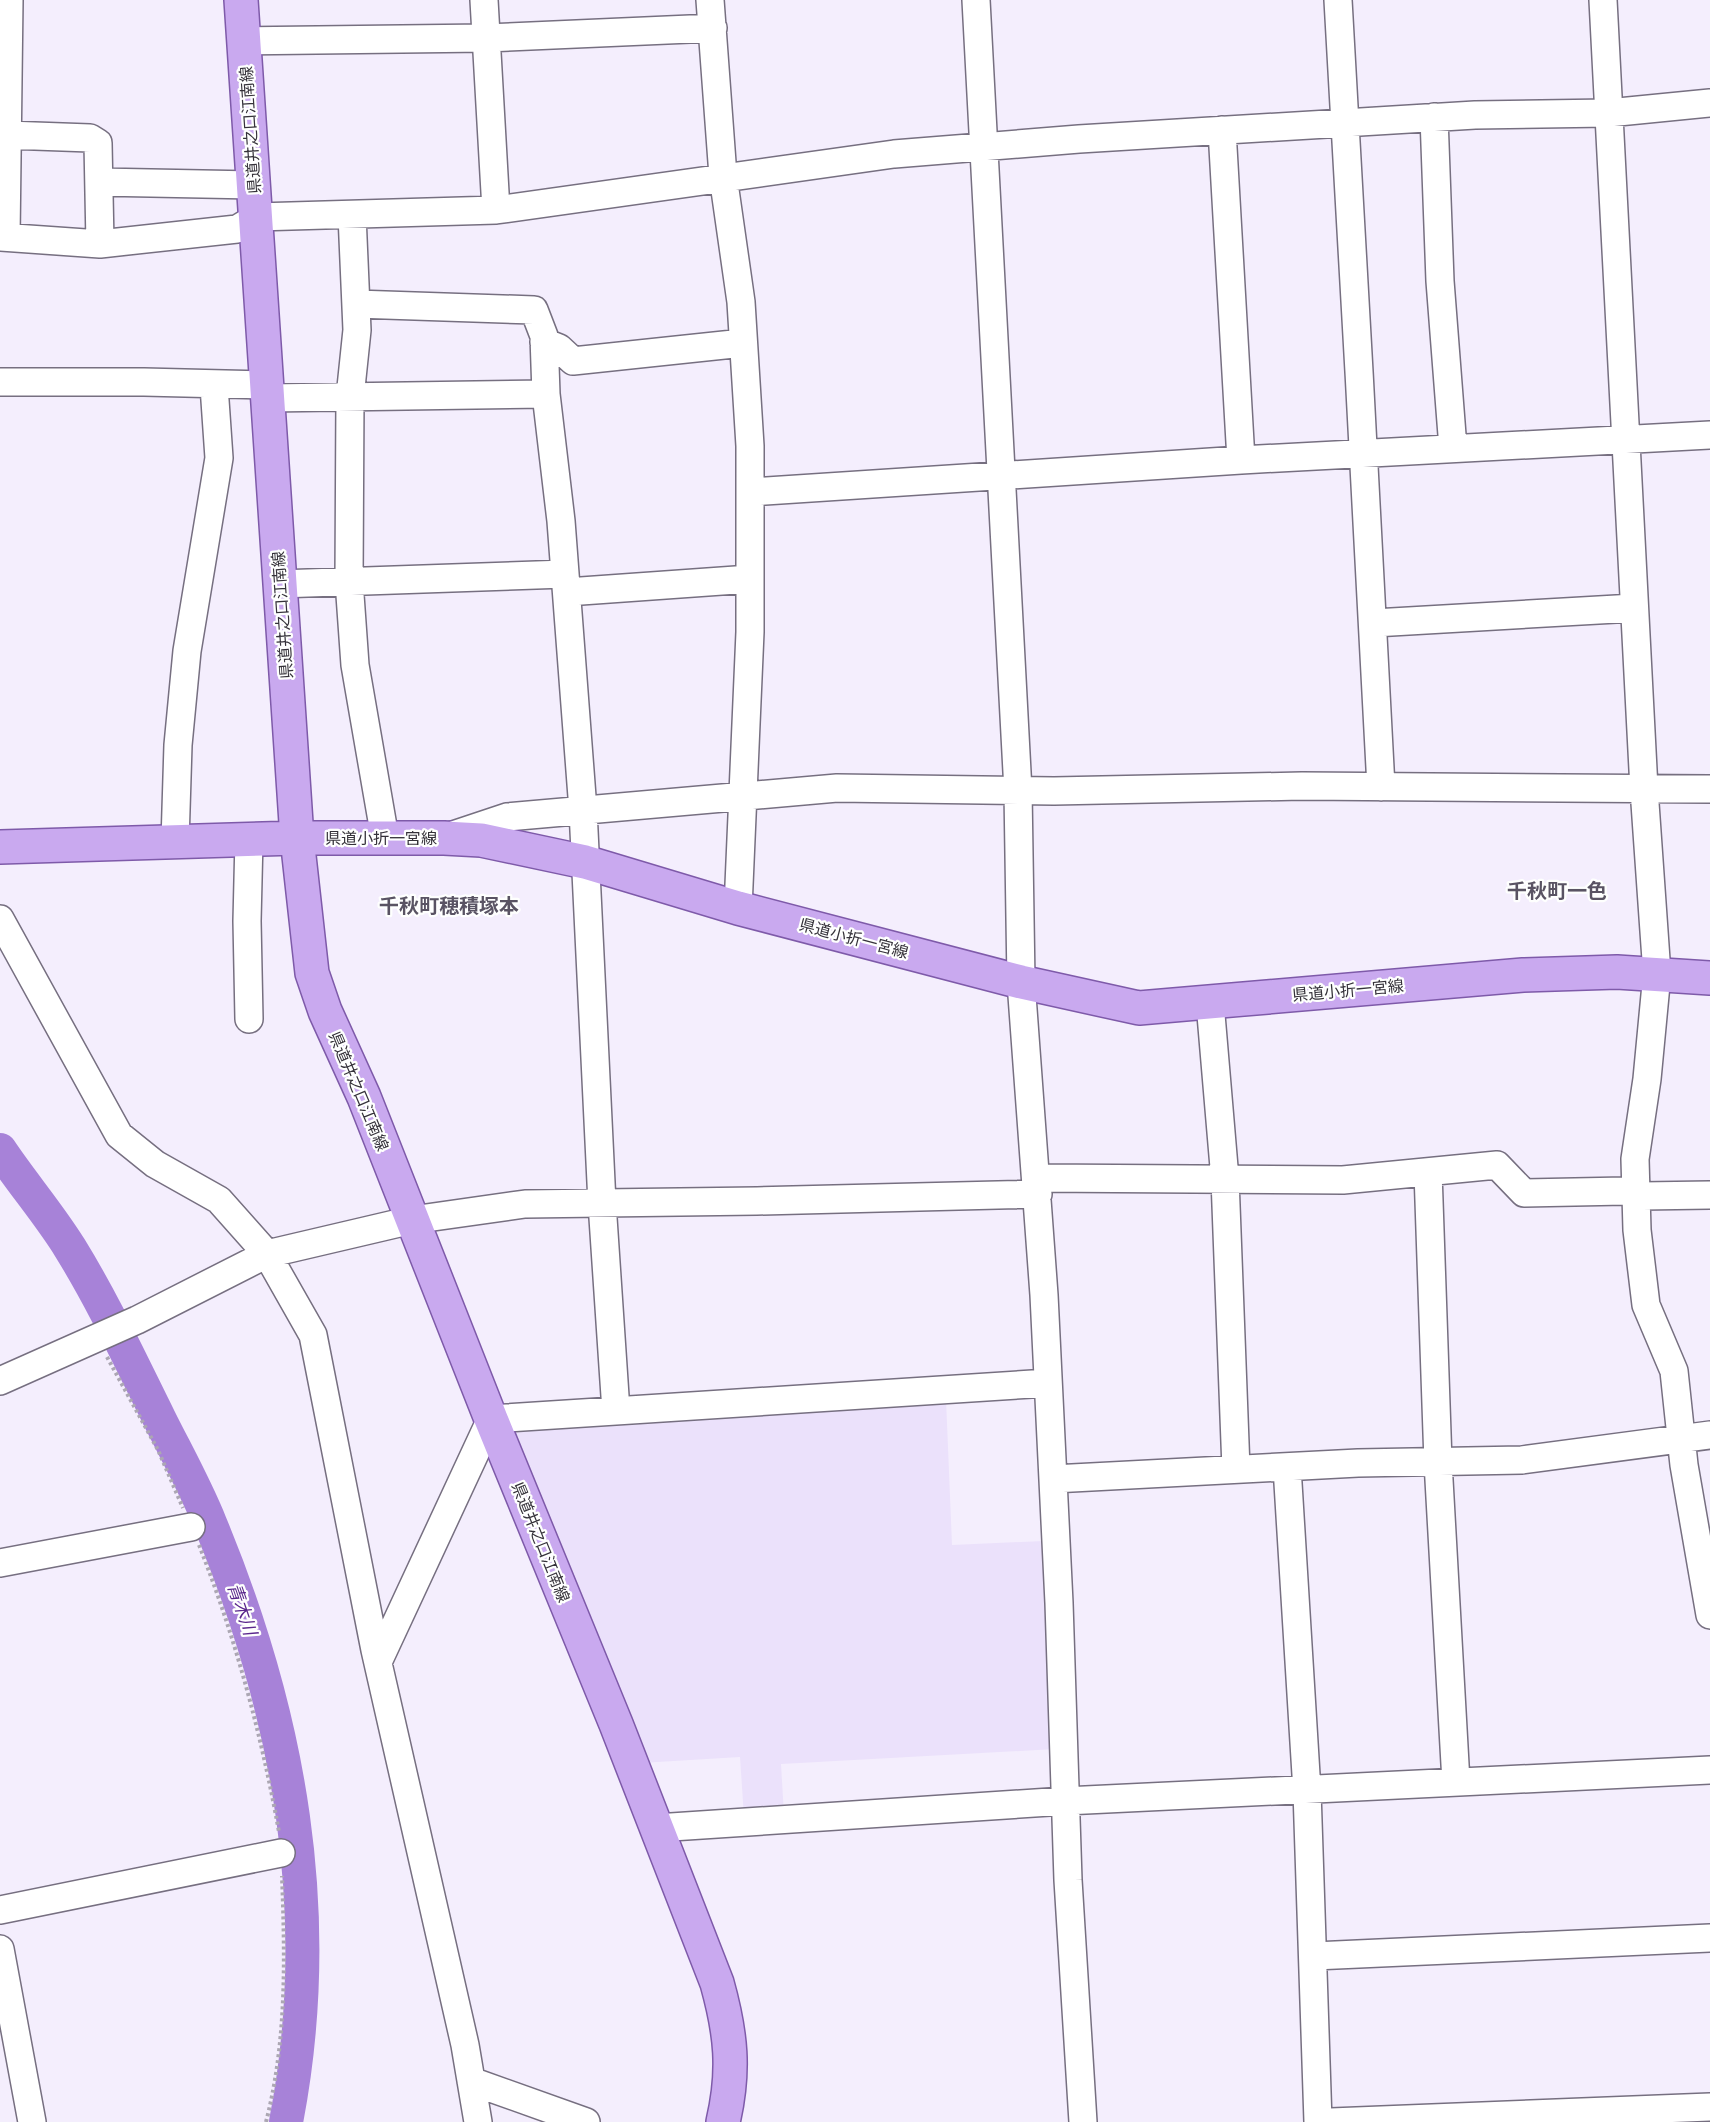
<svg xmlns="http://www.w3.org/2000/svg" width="1710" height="2122" font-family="Karla,'Noto Sans JP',sans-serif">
  <rect width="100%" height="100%" fill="#f4eefd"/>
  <path fill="#ebe1fb" d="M946,1399L952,1545L1043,1541L1055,1749L781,1764L784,1815L744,1817L740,1757L641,1763L505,1427Z"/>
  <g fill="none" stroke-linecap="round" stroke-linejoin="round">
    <path stroke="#a782d8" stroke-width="34" d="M0,1150C22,1183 49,1214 70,1248C104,1303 131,1362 160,1420C177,1454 196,1488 210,1523C290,1716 326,1915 286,2122"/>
    <g stroke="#766f80" stroke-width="30">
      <path id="minor" d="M484,0L496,210
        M710,0L723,176L741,302L750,446V632L738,908
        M976,0L1018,791L1021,982L1044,1295L1059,1603L1068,1880L1083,2122
        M1338,0C1352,262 1369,525 1381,787
        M1603,0L1644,789L1657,974L1647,1079L1635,1159L1637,1230L1646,1305L1674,1371L1684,1465L1710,1615
        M243,41L486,38L713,28
        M1434,117L1440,281L1453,448
        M1222,130L1241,460
        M7,135L90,138L98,143L100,244
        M99,182L254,185
        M352,215L357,330L350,397L349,581L355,665L385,838
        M0,237L100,244L237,229L257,217L496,210L894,154L1079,139L1475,115L1608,113L1710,103
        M6,237L9,0
        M356,304L534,310L544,336L546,394L561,521L583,810L602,1203L616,1411
        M544,342L559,348L573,361L743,343
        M0,382H144L267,385
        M268,398L546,394
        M750,492L1241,460L1710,435
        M279,584L565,574
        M567,592L750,579
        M1374,623L1634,608
        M450,836L507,817L837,788L1054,791L1302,786L1710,789
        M249,839L247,921L249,1019
        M175,842L178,745L187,651L219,458L214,386
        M0,919L119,1135L155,1164L219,1200L267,1254L313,1335L375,1650L465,2045L478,2122
        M1210,1003L1225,1179L1236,1469
        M1428,1172L1438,1462L1456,1782
        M1037,1178L1343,1180L1497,1165L1524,1193L1625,1191L1642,1196L1710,1195
        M0,1381L137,1320L267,1254L412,1220L525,1204L757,1201L1038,1194
        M1287,1467L1307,1791L1318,2122
        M1053,1479L1358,1463L1522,1460L1710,1435
        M0,1563L191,1527
        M378,1662L491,1419L1048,1383
        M656,1828L1065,1801L1710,1770
        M0,1910L281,1853
        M0,1949L32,2122
        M1314,1956L1710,1938
        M471,2081L586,2122
        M1331,2122L1710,2107"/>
    </g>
    <g stroke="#7e5aa9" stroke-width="36">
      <path id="major" d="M241,0L297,838L312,973L325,1011L364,1097L491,1419L616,1724L717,1983C731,2033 735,2071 723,2122
        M0,847L297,838H444L481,840L585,862L738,908L1021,982L1139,1008L1523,975L1617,972L1710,978"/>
    </g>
    <path stroke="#aca7b3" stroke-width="4" stroke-dasharray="3 3" stroke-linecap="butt" d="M107,1357L158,1450L183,1508
      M199,1545C236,1639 261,1733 279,1832
      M266,2122C287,2041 285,1958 282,1876"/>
    <use href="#minor" stroke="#fff" stroke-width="27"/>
    <use href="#major" stroke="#c9a9ef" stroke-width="33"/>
  </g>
  <g text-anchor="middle" stroke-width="4.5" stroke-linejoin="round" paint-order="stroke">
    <g font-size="16" fill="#35323a" stroke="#fefffe">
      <text transform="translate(250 130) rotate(-94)" y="6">県道井之口江南線</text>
      <text transform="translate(282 615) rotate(-94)" y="6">県道井之口江南線</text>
      <text x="381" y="844">県道小折一宮線</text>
      <text transform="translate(854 938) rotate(15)" y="6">県道小折一宮線</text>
      <text transform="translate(1348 990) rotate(-5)" y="6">県道小折一宮線</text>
      <text transform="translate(359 1091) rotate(67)" y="6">県道井之口江南線</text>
      <text transform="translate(541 1542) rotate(68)" y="6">県道井之口江南線</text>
    </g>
    <g font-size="18" font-style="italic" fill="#5a278c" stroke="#fefffe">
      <text transform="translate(242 1609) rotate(71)" y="6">青木川</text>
    </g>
    <g font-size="20" font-weight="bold" fill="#595363" stroke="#fefffe">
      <text x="1557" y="898">千秋町一色</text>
      <text x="449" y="913">千秋町穂積塚本</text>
    </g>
  </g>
</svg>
